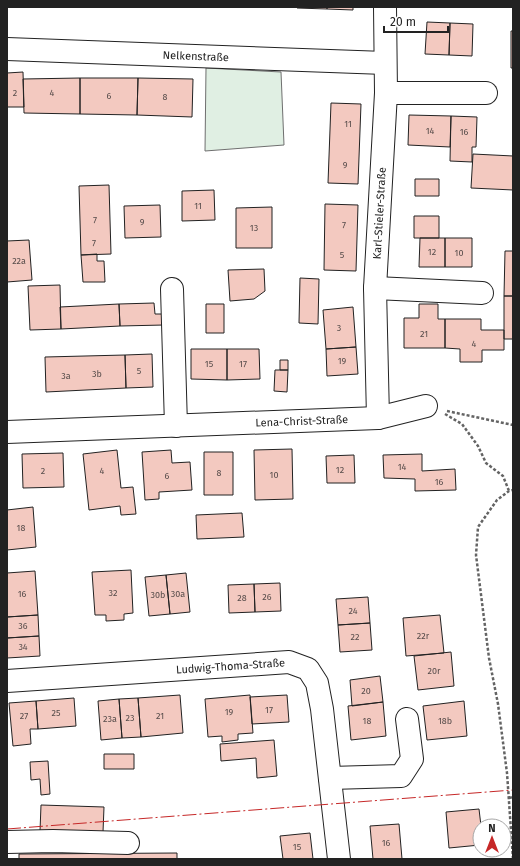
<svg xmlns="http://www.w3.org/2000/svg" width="520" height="866" font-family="'Fira Sans',sans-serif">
  <rect width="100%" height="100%" fill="#fff"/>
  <path fill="#e0efe3" stroke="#6f6f6f" d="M206,68L281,72L284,145L205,151Z"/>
  <path fill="#f3c9c0" stroke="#222" d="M297,7H327V9L297,8Z
    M327,7H353V10L327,9Z
    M427,22L450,23L449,55L425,54Z
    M450,23L473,24L472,56L449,55Z
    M511,31H513V68H511Z
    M23,72L24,107H7V73Z
    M80,78V114L24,113L23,79Z
    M80,78H138L137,115L80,114Z
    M138,78L193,79L192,117L137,115Z
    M331,103L361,104L358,184L328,183Z
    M409,115L451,116L450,147L408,145Z
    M451,116L477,117L476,147H472V162L450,161Z
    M473,154L513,156V190L471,188Z
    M415,179H439V196H415Z
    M109,185L111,254L81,255L79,186Z
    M214,190L215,220L182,221V191Z
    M325,204L358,205L356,271L324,270Z
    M160,205L161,237L125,238L124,206Z
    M272,207V248H236V208Z
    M414,216H439V238H414Z
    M420,238H445V267H419Z
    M445,238H472V267H445Z
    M29,240L32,280L7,282V241Z
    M505,251H513V296H504Z
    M97,254V261H104L105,282H83L81,255Z
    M264,269L265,291L254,299L230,301L228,270Z
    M300,278L319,279L318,324L299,323Z
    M60,285L61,329L30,330L28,286Z
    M504,296H513V339H504Z
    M154,303L155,314H163L164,325L120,326L119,304Z
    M119,304L120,326L61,329L60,307Z
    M206,304H224V333H206Z
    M419,304H438V319H445V348H404V318H419Z
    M353,307L356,347L326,349L323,310Z
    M445,319H481V330H504V350H482V362H460V349L445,348Z
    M356,347L358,374L327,376L326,349Z
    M191,349H227V380L191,379Z
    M227,349H259L260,379L227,380Z
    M152,354L153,387L126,388L125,355Z
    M125,355L126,388L46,392L45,357Z
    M280,360H288V370H280Z
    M275,370H288L287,392L274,391Z
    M292,449L293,499L255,500L254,450Z
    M117,450L121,488L133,487L136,514L121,515L120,506L89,510L83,454Z
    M171,450L172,463L190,462L192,490L159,492V499L145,500L142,452Z
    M204,452H233V495H204Z
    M63,453L64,487L23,488L22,454Z
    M422,454V471L455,469L456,490L415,491V479L384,478L383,455Z
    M354,455L355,483H327L326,456Z
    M33,507L36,547L7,550V510Z
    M242,513L244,537L197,539L196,515Z
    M131,570L133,613L124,614V620L106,621V615H95L92,572Z
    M35,571L38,615L7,617V573Z
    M186,573L190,612L170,614L166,575Z
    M166,575L170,614L149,616L145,577Z
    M280,583L281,611L255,612L254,584Z
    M254,584L255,612L229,613L228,585Z
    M368,597L370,623L338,625L336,599Z
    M38,615L39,636L7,638V617Z
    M440,615L444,653L406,656L403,618Z
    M370,623L372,650L340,652L338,625Z
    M39,636L40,656L7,658V638Z
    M451,652L454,686L418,690L414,656Z
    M380,676L383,702L352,706L350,680Z
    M180,695L183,733L141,737L138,698Z
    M250,695L253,733L238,734V740L222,742V736L208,737L205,699Z
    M287,695L289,722L252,724L250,697Z
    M74,698L76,726L38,729L36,701Z
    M138,698L141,737L122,738L119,699Z
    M119,699L122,738L101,740L98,701Z
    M36,701L38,729H30L31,744L13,746L9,703Z
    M464,701L467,736L427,740L423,706Z
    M383,702L386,736L351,740L348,706Z
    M274,740L277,776L257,778L256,758L221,761L220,744Z
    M104,754H134V769H104Z
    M48,761L50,794L41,795L40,779L31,780L30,762Z
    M41,805L104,807L103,832L40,831Z
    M479,809L481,826L480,845L449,848L446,812Z
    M399,824L402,859H373L370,826Z
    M310,833L313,859H283L280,836Z
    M177,853V859H19V854Z"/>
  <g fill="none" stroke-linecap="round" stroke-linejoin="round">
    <g stroke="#222" stroke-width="24">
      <g id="minor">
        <path id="s1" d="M7,49L385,63"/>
        <path d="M386,93H486"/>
        <path d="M375,288L482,293"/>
        <path d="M172,289L176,426"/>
        <path id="s2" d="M378,418L375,288L386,93L385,7"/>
        <path id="s3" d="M7,432L378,418L426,406"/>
        <path id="s4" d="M7,681L289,662L308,669L317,683L322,709L339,859"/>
        <path d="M330,778L401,776L412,759L407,719"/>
        <path d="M7,842L53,841L128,843"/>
      </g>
    </g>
    <path stroke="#646464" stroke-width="2.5" stroke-dasharray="3 2" stroke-linecap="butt" d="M447,411L513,425
      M445,414L462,424L478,446L486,463L503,476L509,491
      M509,798L513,797
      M513,859L507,773L498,704L489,658L476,555L478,527L497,500L509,491L513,490"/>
    <use href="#minor" stroke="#fff" stroke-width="22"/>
    <path stroke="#c62828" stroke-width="1" stroke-dasharray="14 3 2 3" stroke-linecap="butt" d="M7,829L513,790"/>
  </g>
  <g text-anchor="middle" stroke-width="3" stroke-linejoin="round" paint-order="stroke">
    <g font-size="9" fill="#564c4a">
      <text x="15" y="96">2</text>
      <text x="52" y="96">4</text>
      <text x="109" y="99">6</text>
      <text x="165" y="100">8</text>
      <text x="348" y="127">11</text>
      <text x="430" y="134">14</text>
      <text x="464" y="135">16</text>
      <text x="345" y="168">9</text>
      <text x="198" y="209">11</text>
      <text x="95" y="223">7</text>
      <text x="142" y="225">9</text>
      <text x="344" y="228">7</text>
      <text x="254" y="231">13</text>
      <text x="94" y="246">7</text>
      <text x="432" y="255">12</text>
      <text x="459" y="256">10</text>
      <text x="342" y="258">5</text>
      <text x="19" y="264">22a</text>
      <text x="339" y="331">3</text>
      <text x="424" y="337">21</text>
      <text x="474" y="347">4</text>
      <text x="342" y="364">19</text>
      <text x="209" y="367">15</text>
      <text x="243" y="367">17</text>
      <text x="139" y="374">5</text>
      <text x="97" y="377">3b</text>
      <text x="66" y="379">3a</text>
      <text x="402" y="470">14</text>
      <text x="340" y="473">12</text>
      <text x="43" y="474">2</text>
      <text x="102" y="474">4</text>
      <text x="219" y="476">8</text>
      <text x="274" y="478">10</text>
      <text x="167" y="479">6</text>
      <text x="439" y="485">16</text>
      <text x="21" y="531">18</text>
      <text x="113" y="596">32</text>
      <text x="22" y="597">16</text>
      <text x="178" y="597">30a</text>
      <text x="158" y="598">30b</text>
      <text x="267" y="600">26</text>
      <text x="242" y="601">28</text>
      <text x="353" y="614">24</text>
      <text x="23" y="629">36</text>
      <text x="423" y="639">22r</text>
      <text x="355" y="640">22</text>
      <text x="23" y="650">34</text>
      <text x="434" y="674">20r</text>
      <text x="366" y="694">20</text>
      <text x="269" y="713">17</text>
      <text x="229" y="715">19</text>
      <text x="56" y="716">25</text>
      <text x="24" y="719">27</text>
      <text x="160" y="719">21</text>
      <text x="130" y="721">23</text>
      <text x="110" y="722">23a</text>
      <text x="367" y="724">18</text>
      <text x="445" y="724">18b</text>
      <text x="386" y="846">16</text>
      <text x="297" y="850">15</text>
    </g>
    <g font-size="11" fill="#222" stroke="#fff">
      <text dy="4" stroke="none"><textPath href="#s1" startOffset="189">Nelkenstraße</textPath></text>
      <text dy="4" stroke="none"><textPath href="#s2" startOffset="205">Karl-Stieler-Straße</textPath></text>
      <text dy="4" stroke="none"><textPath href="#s3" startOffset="295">Lena-Christ-Straße</textPath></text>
      <text dy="4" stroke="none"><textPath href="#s4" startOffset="224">Ludwig-Thoma-Straße</textPath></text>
    </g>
  </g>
  <rect width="520" height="866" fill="none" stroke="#222222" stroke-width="16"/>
  <g transform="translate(492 838)"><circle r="19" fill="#ffffff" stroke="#a7a7a7"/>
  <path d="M0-3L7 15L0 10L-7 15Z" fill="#c62828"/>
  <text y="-6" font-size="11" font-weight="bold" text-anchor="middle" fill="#222222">N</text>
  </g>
  <path d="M384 26v6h64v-6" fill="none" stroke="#222222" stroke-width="2"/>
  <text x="390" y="26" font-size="12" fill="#222222" stroke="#ffffff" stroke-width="3" paint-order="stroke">20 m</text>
</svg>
